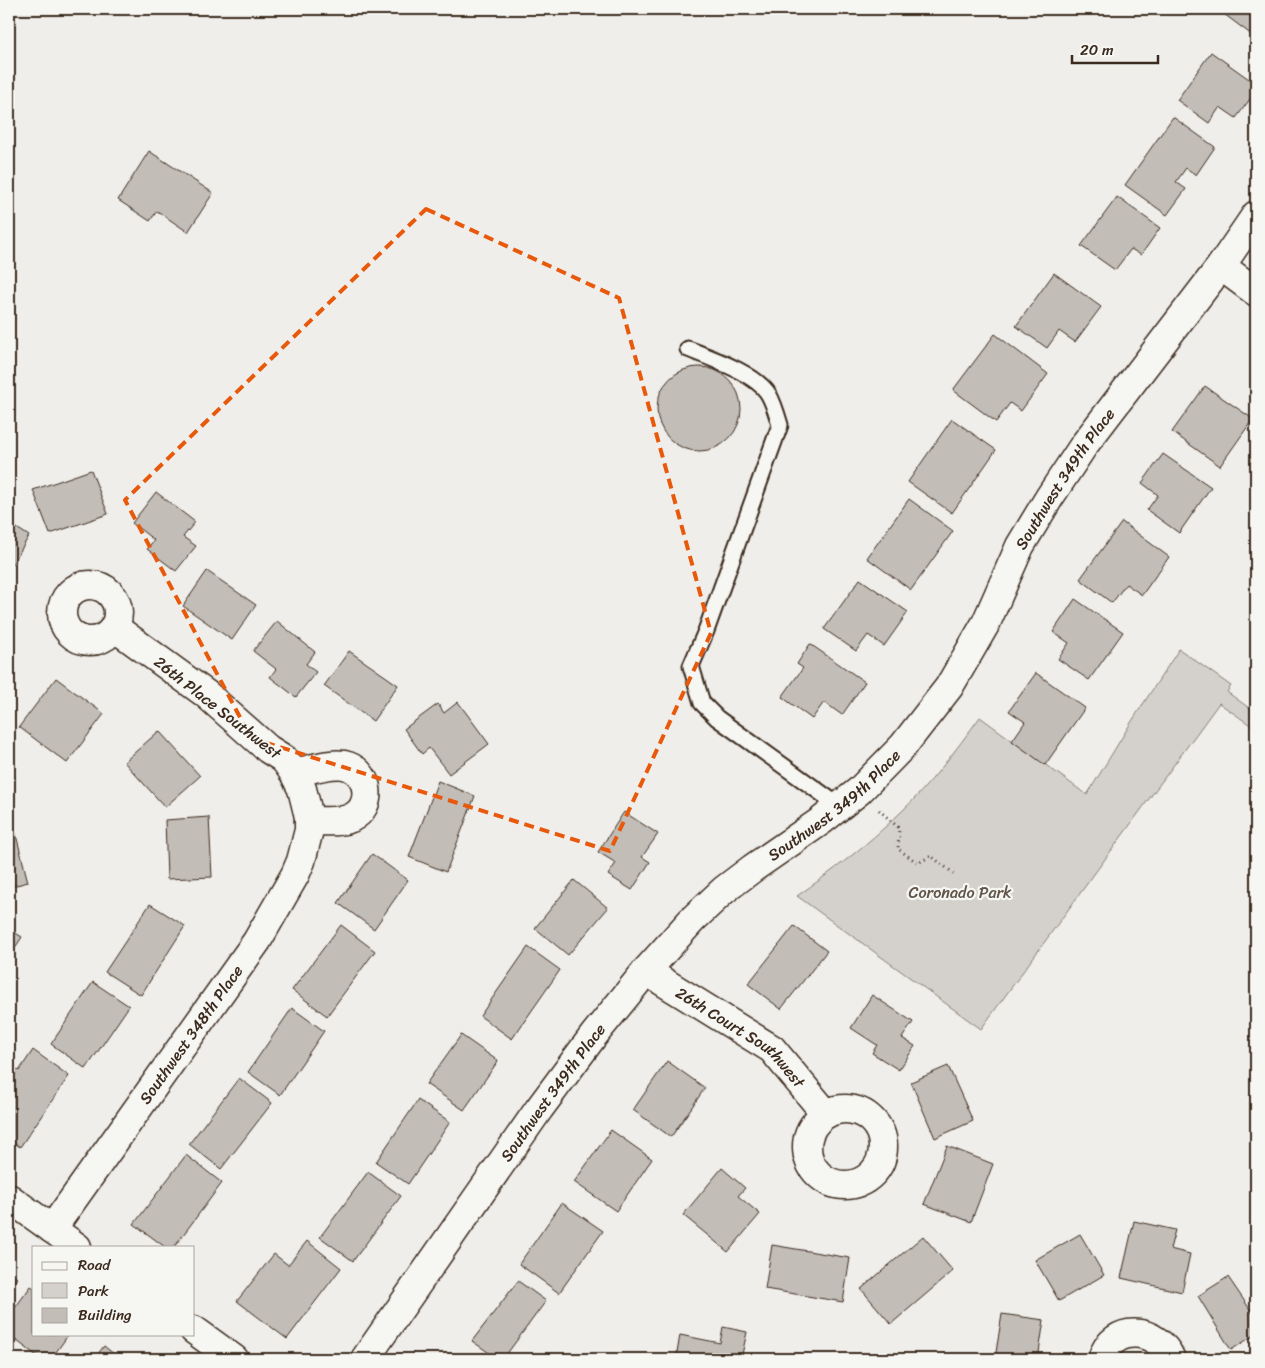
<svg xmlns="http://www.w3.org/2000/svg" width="1265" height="1368" font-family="Sriracha,sans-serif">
  <rect width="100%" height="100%" fill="#efeeea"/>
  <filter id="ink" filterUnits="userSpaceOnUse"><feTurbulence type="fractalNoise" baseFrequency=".02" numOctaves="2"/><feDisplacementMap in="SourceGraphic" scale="10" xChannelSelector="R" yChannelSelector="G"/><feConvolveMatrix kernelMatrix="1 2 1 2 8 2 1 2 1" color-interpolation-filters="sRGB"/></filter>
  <g filter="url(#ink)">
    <path fill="#d4d1cc" stroke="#887e75" d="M1179,649L1231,686L1227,692L1256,713V729L1219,703L981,1029L797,896C833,871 867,845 899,814C930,785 955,751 980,717L1087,795L1132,721Z"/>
    <path fill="#c2bdb7" stroke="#3b2a1e" d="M1228,9H1256V38L1224,14Z
      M1211,52L1256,84V91L1236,118L1220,107L1209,123L1177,100Z
      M1173,117L1215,147L1196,175L1186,168L1176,182L1186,189L1167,215L1125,185Z
      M149,151L213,193L188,232L157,211L150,221L118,200Z
      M1117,197L1160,228L1141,255L1131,249L1115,270L1081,246Z
      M1054,273L1101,307L1075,342L1059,331L1047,348L1016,326Z
      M995,334L1048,374L1021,411L1010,403L996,422L953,390Z
      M657 409a42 42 0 1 1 84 0a42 42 0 1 1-84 0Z
      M1205,386L1253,419L1220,466L1172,432Z
      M952,419L996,450L952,513L908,482Z
      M1163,454L1211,487L1179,533L1147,510L1158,495L1142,483Z
      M91,470L108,514L50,534L33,490Z
      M156,492L195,522L183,537L196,546L176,571L147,549L154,540L132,523Z
      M909,499L953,531L911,590L867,558Z
      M1122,522L1169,557L1142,595L1126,584L1112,603L1080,579Z
      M9,523L29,536L9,570Z
      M207,571L256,605L232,640L183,606Z
      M860,579L908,612L884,646L868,635L856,651L824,629Z
      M1075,599L1123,632L1089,680L1058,659L1069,643L1053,632Z
      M277,621L315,652L306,664L316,672L296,697L270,677L276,669L253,651Z
      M810,644L865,682L842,715L824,702L812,719L782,697L803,668L797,664Z
      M349,651L398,685L373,721L324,686Z
      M1036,673L1085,708L1045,765L1012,741L1025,722L1009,711Z
      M56,678L104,714L67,763L19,727Z
      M458,702L489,744L449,774L429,748L422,754L404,729L438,704L444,713Z
      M159,731L200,776L165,807L124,762Z
      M438,781L475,796L446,872L409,857Z
      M624,812L658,834L642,857L650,862L632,890L608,875L616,863L598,852Z
      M209,817L212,877L167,879L165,820Z
      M13,823L28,882L9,887V825Z
      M372,854L408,880L374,929L338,903Z
      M574,880L608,908L568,955L535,928Z
      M150,904L185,926L141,995L105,972Z
      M341,925L375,951L327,1016L292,990Z
      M794,926L827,951L781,1009L748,984Z
      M9,929L22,937L9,957Z
      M528,947L560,970L512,1039L480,1016Z
      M93,982L129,1006L86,1069L51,1044Z
      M872,995L913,1022L902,1038L915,1046L899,1070L872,1053L877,1045L851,1028Z
      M292,1008L324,1031L280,1095L248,1072Z
      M461,1035L498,1061L464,1110L426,1084Z
      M33,1050L69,1076L20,1147L9,1139V1064L19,1071Z
      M667,1061L705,1088L671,1137L633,1110Z
      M948,1066L973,1121L935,1138L911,1082Z
      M239,1078L272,1103L221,1169L189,1144Z
      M418,1100L450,1122L408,1184L376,1162Z
      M611,1130L652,1159L616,1211L574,1182Z
      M947,1146L993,1164L971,1222L924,1204Z
      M186,1155L222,1183L174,1247H165L134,1224Z
      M722,1168L745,1188L738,1196L760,1214L728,1252L683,1215Z
      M368,1172L401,1196L353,1261L320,1237Z
      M562,1203L603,1231L559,1293L519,1264Z
      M1134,1221L1175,1230L1170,1249L1190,1254L1182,1292L1121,1278Z
      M1080,1234L1104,1275L1059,1301L1035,1260Z
      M923,1236L953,1271L891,1324L861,1289Z
      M307,1241L341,1268L287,1339L237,1301L274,1254L288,1265Z
      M772,1245L850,1258L843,1302L765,1289Z
      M9,1272L17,1278L9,1289Z
      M1228,1277L1256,1318V1334L1231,1350L1198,1296Z
      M518,1281L546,1301L503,1359H498L472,1341Z
      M31,1286L34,1288V1334H69L51,1359H41L9,1335V1316Z
      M1002,1314L1044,1320L1038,1359H995Z
      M723,1327L747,1332L741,1359H676L680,1335L720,1343Z
      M104,1346L120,1359H94Z"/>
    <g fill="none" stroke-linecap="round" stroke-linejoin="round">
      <g stroke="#3b2a1e" stroke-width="19">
        <path id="service" d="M688,349C711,358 757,374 769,395C774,404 777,415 780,425L706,631L691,666L702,703L717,718L839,806"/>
      </g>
      <g stroke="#3b2a1e" stroke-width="31">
        <g id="minor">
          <path d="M1221,266L1256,292"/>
          <circle cx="90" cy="613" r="28"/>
          <path d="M294,773C308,770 334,761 348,766C370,774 374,807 351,818C339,823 322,821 309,821"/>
          <path id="s1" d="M646,971L772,1049L826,1114"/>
          <circle cx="845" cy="1147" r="38"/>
          <path d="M9,1198L77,1247"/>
          <path id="s2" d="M52,1229L257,941L295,875L301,861L309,830V817L302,789L294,773L284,759L268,749L206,694L114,627"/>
          <path d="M194,1330L234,1359"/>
          <path id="s3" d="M365,1359L539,1109L594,1035L646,971L692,920L724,890L753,868L821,821L859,791L903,746L949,687L986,623L1020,546L1049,498L1084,445L1221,266L1256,215"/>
          <path d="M1102,1359C1113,1323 1157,1327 1171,1359"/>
        </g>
      </g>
      <path stroke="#3b2a1e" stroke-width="3" stroke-dasharray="1 4" stroke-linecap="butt" d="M879,810L899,828L898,849L918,863L931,856L957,876"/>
      <use href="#service" stroke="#f6f6f2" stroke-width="15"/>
      <use href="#minor" stroke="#f6f6f2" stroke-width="28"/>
    </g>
  </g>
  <path fill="none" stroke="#e8590c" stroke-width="4" stroke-dasharray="10 6" stroke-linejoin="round" d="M426,209L619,298L711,633L610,851L251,738L125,500Z"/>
  <g text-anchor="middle" stroke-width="4.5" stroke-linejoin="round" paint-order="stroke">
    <g font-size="16" fill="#3b2a1e" stroke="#f6f6f2">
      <text dy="6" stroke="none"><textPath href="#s3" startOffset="1136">Southwest 349th Place</textPath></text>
      <text transform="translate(218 707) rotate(38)" y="6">26th Place Southwest</text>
      <text dy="6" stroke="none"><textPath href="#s3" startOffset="731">Southwest 349th Place</textPath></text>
      <text dy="6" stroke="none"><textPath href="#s2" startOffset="239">Southwest 348th Place</textPath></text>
      <text dy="6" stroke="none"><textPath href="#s1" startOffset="116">26th Court Southwest</textPath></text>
      <text dy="6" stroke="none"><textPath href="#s3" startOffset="326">Southwest 349th Place</textPath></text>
    </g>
    <g font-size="16" fill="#61544a" stroke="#f6f6f2">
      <text x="960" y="898">Coronado Park</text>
    </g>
  </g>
  <rect width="1265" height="1368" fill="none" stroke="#f6f6f2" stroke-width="30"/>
  <rect x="15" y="15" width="1235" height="1338" fill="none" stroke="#3b2a1e" stroke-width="2" filter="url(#ink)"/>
  <rect x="32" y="1246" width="162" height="90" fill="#f6f6f2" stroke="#aba49d"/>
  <rect x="42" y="1262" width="25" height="8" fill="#f6f6f2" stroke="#aba49d"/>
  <text x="78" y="1270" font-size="15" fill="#3b2a1e">Road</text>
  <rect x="42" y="1283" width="25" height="15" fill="#d4d1cc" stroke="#aba49d"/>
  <text x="78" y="1296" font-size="15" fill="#3b2a1e">Park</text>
  <rect x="42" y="1308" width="25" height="15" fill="#c2bdb7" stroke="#aba49d"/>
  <text x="78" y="1320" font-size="15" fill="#3b2a1e">Building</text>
  <path d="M1072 55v8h86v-8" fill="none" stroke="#3b2a1e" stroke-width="2.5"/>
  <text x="1080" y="55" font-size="15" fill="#3b2a1e" stroke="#f6f6f2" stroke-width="4" paint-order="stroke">20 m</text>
</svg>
